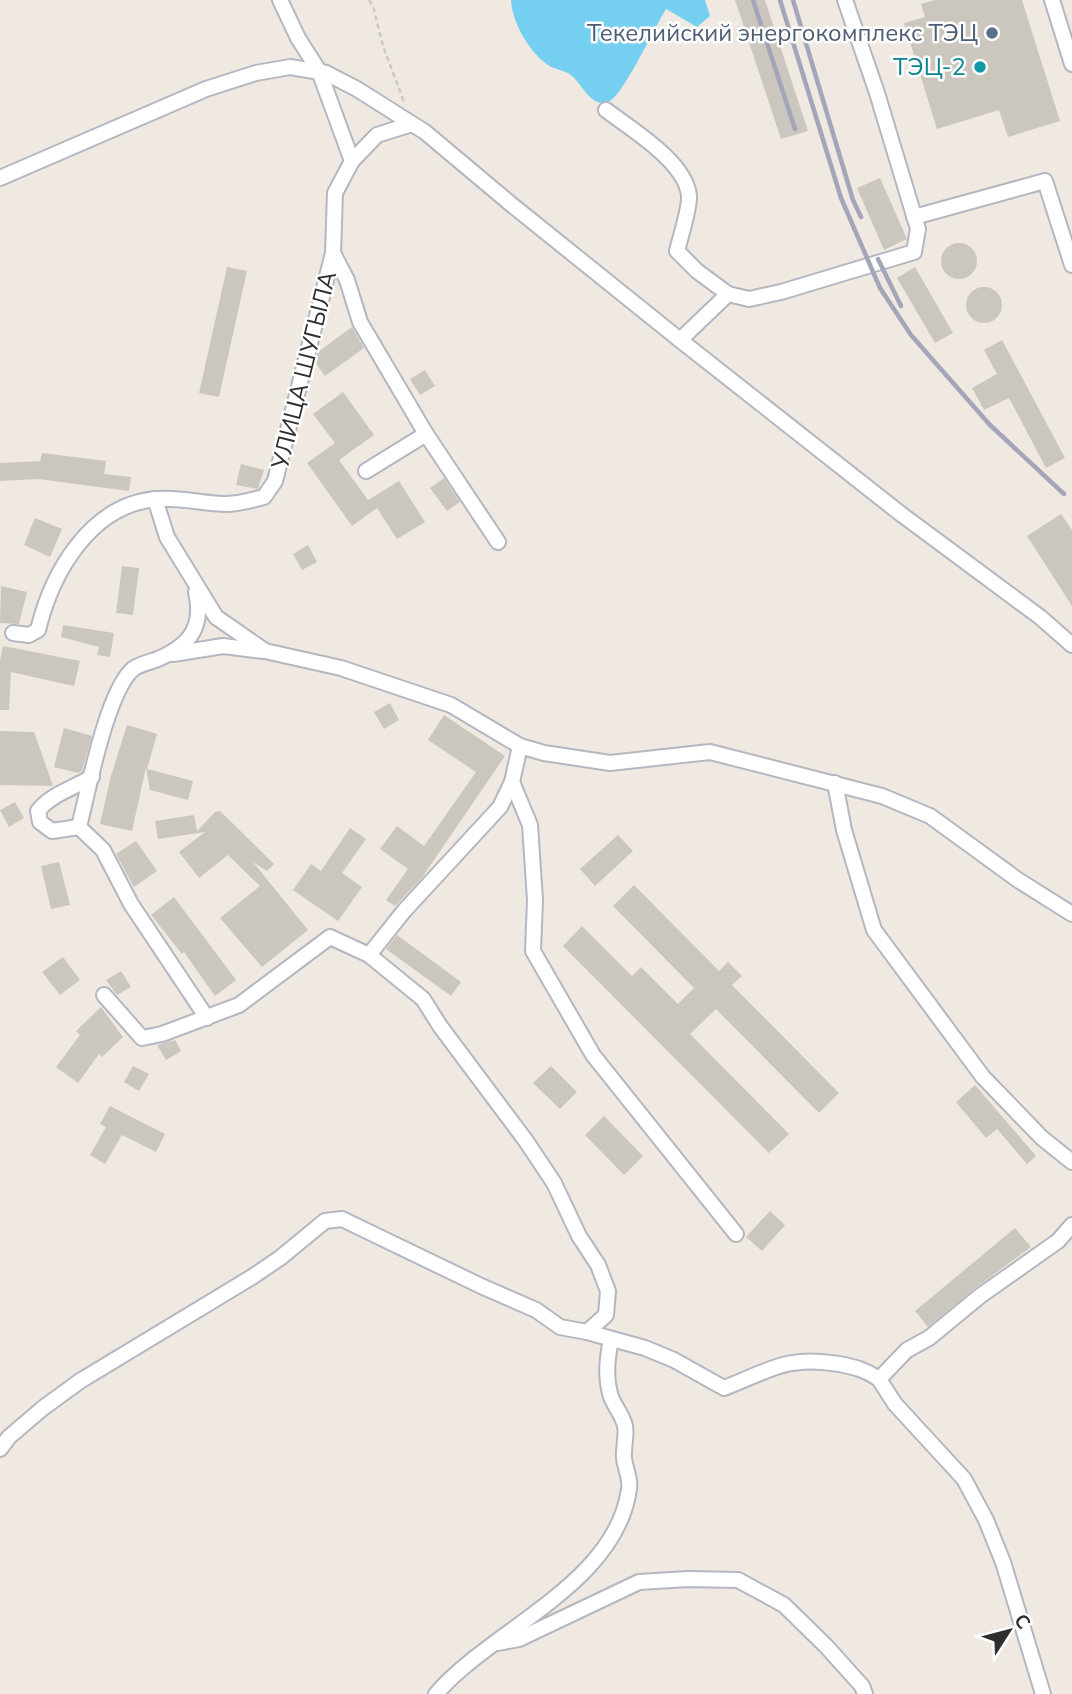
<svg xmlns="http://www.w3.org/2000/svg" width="1072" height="1694" viewBox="0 0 1072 1694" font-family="'Nunito Sans',sans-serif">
<rect width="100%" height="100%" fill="#efe9e1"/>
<path fill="#75cff0" d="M511,0h194l5,16 -13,11 -31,-18c-11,18 -42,84 -56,92 -18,9 -28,-17 -38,-25 -6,-6 -17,-6 -24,-11 -19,-13 -36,-43 -37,-65z"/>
<g fill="#cbc7bf">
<path d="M735,0h30l43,131 -27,8z"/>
<path d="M935,0h87l38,121 -52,16 -9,-27 -62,19 -33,-106 21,-6 -4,-13z"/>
<path d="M880,178l27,61 -23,11 -27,-62z"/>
<circle cx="959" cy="261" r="18"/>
<path d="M227,267l20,4 -28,126 -20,-4z"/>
<path d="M915,267l38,66 -18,10 -38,-65z"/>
<circle cx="984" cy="305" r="18"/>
<path d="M352,327l12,21 -39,28 -10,-14 3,-10z"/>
<path d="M1002,340l63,118 -19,10 -37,-70 -25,12 -12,-22 25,-14 -13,-24z"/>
<path d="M425,370l10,16 -15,9 -10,-16z"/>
<path d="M343,392l31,43 -35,25 29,40 31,-19 26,41 -28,17 -20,-31 -25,18 -45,-63 28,-20 -22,-29z"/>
<path d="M42,453l64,8 -2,13 27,3 -2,14 -91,-12 -38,2v-18l40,-2z"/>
<path d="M241,464l23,6 -6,19 -22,-4z"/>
<path d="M444,478l16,24 -13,9 -17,-23z"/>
<path d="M1061,514l11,16v76l-45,-70z"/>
<path d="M35,518l27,11 -12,28 -26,-12z"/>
<path d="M308,545l9,17 -15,8 -9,-16z"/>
<path d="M122,566l17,2 -6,47 -17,-2z"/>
<path d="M1,586l26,6 -8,32 -19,-1z"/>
<path d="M63,625l51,8 -4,24 -13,-2 2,-8 -38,-10z"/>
<path d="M3,646l77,15 -6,25 -63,-14 -2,38h-9v-50z"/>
<path d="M390,703l9,17 -15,9 -10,-17z"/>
<path d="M444,715l61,41 -84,123 -26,27 -9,-6 22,-31 -28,-20 17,-23 27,20 52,-74 -48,-32z"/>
<path d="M127,725l30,9 -10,35 46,12 -5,19 -38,-10 -4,-23 -14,64 -32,-7 11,-48z"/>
<path d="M64,728l28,8 -10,35 -4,2 -24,-6z"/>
<path d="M0,731l34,1 19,54 -53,-1z"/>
<path d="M15,802l9,16 -15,9 -9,-17z"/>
<path d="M220,811l54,53 -7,7 -14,-9 55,68 -46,37 -42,-49 40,-32 -32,-31 -29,23 -20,-26 26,-20 -47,7 -3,-18 39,-6 3,16 18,-19z"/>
<path d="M350,828l16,11 -24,34 20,14 -24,34 -45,-31 18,-26 10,7z"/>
<path d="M618,835l15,16 -38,35 -15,-17z"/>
<path d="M136,841l21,30 -23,16 -18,-33z"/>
<path d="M59,862l11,43 -19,4 -10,-43z"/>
<path d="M634,885l85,86 9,-9 14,14 -10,9 107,108 -20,20 -103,-104 -26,25 99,100 -20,19 -206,-207 19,-20 50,50 9,-9 37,37 16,-16 -81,-82z"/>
<path d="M174,897l62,83 -21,16 -31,-44 -2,2 -31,-39z"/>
<path d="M397,935l64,47 -10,14 -65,-47z"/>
<path d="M63,957l17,23 -20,15 -18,-23z"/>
<path d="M121,971l10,16 -14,8 -11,-15z"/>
<path d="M101,1007l22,30 -21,20 -3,-3 -21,29 -22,-16 24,-32 -4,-4z"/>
<path d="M175,1040l6,11 -15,9 -9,-15z"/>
<path d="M133,1066l16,8 -10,17 -15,-9z"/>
<path d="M551,1066l26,26 -17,17 -27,-26z"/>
<path d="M975,1085l61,71 -9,8 -30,-35 -11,9 -30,-36z"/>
<path d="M110,1106l55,28 -9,18 -34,-17 -17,29 -15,-9 16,-28 -6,-3z"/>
<path d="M604,1116l39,40 -19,19 -39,-40z"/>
<path d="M770,1211l15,14 -23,26 -16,-14z"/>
<path d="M1015,1228l16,19 -57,42 -46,38 -13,-16z"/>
</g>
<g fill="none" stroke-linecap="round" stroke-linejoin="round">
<g stroke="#b4b7c1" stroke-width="18">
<g id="minor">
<path d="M280,0l18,38 21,33 33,90"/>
<path d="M1052,0l20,64"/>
<path d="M606,110c26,20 80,52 83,86 1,12 -9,42 -12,55l20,20 31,23 21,5 32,-7 133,-40 4,-23 -41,-136 -32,-93"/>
<path d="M0,178l206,-89 50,-16 34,-6 36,6 31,16 68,43 87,73 168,135 221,174 139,103 32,28"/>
<path d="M914,217l131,-36 27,84"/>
<path d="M333,253l14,27 13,42 66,112 72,108"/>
<path d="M680,340l48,-46"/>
<path d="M366,471l60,-37"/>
<path d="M155,499l12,38 49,80 49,34 76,17 110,37 69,41 24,7 66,10 100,-11 172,44 48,20 88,64 54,34"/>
<path d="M196,592c8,35 -6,53 -38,67 -8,3 -19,5 -25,10 -26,22 -45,122 -54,158l24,23 28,54 76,114"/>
<path d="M13,633l16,2 9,-5c14,-58 53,-126 119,-131 24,-2 47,5 70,5 12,0 25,-4 37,-7l11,-16 58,-228 2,-60 17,-32 25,-26 35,-11"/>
<path d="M173,654l50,-8 40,5"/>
<path d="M512,782l18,43 5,75 -2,51 60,104 143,179"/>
<path d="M835,783l9,47 30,100 109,147 59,61 30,24"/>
<path d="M79,827l-27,4 -12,-9 -2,-11c13,-17 36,-23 54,-34"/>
<path d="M369,955l35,-44 96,-104 12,-25 8,-36"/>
<path d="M587,1332l58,16 29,12 50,28c46,-18 64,-33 115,-24 16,3 27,6 40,15l28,-29 22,-12 51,-42 78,-55 14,-16"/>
<path d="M879,1379l16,25 69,75 22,41 17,42 40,132"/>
<path d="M0,1449l9,-12 34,-29 37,-27 172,-104 28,-19 45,-37 17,-2 139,67 55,24 24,17 27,5 19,-17 2,-24 -10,-26 -19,-29 -25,-53 -28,-42 -86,-115 -17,-27 -54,-44 -39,-18 -91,68 -77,29 -20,4 -38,-43"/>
<path d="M498,1643l21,-4 120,-57 49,-3 50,1 46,25 42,41 36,40 3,8"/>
<path d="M436,1694c56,-65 180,-110 193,-205 2,-10 -4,-21 -5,-31 -1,-10 3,-22 1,-32 -2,-10 -10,-19 -14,-29 -6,-20 -4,-37 0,-58"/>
</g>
</g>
<path stroke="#c9c9c9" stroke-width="2.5" stroke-dasharray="5 3.5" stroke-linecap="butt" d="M369,0l4,6 10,40 21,56"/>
<use href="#minor" stroke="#fff" stroke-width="14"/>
<g stroke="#a3a6b8" stroke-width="4.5">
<path d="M753,0l42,129"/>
<path d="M780,0l61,198 39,90 31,47 79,90 74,69"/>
<path d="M793,0l60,200 8,17"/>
<path d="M878,259l23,47"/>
</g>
</g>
<circle fill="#5c6f8a" stroke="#fff" stroke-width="2.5" cx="992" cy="33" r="7"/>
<circle fill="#0f9aa8" stroke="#fff" stroke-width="2.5" cx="980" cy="67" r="7"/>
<g text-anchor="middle" stroke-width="5" stroke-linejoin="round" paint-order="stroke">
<g font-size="24" fill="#4e5e75" stroke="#fff" text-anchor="end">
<text x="978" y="41">Текелийский энергокомплекс ТЭЦ</text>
</g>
<g font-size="24" fill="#0d838f" stroke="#fff" text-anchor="end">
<text x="966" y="75">ТЭЦ-2</text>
</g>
<g font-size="24" fill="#2e2e2e" stroke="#fff">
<text transform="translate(304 370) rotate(-76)" y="8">УЛИЦА ШУГЫЛА</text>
</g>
</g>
<g transform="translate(1009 1631) rotate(54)" stroke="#ffffff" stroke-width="5" paint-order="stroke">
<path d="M0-5L12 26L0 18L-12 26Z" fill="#2e2e2e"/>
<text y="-10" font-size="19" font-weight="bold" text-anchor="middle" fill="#2e2e2e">С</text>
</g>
</svg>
